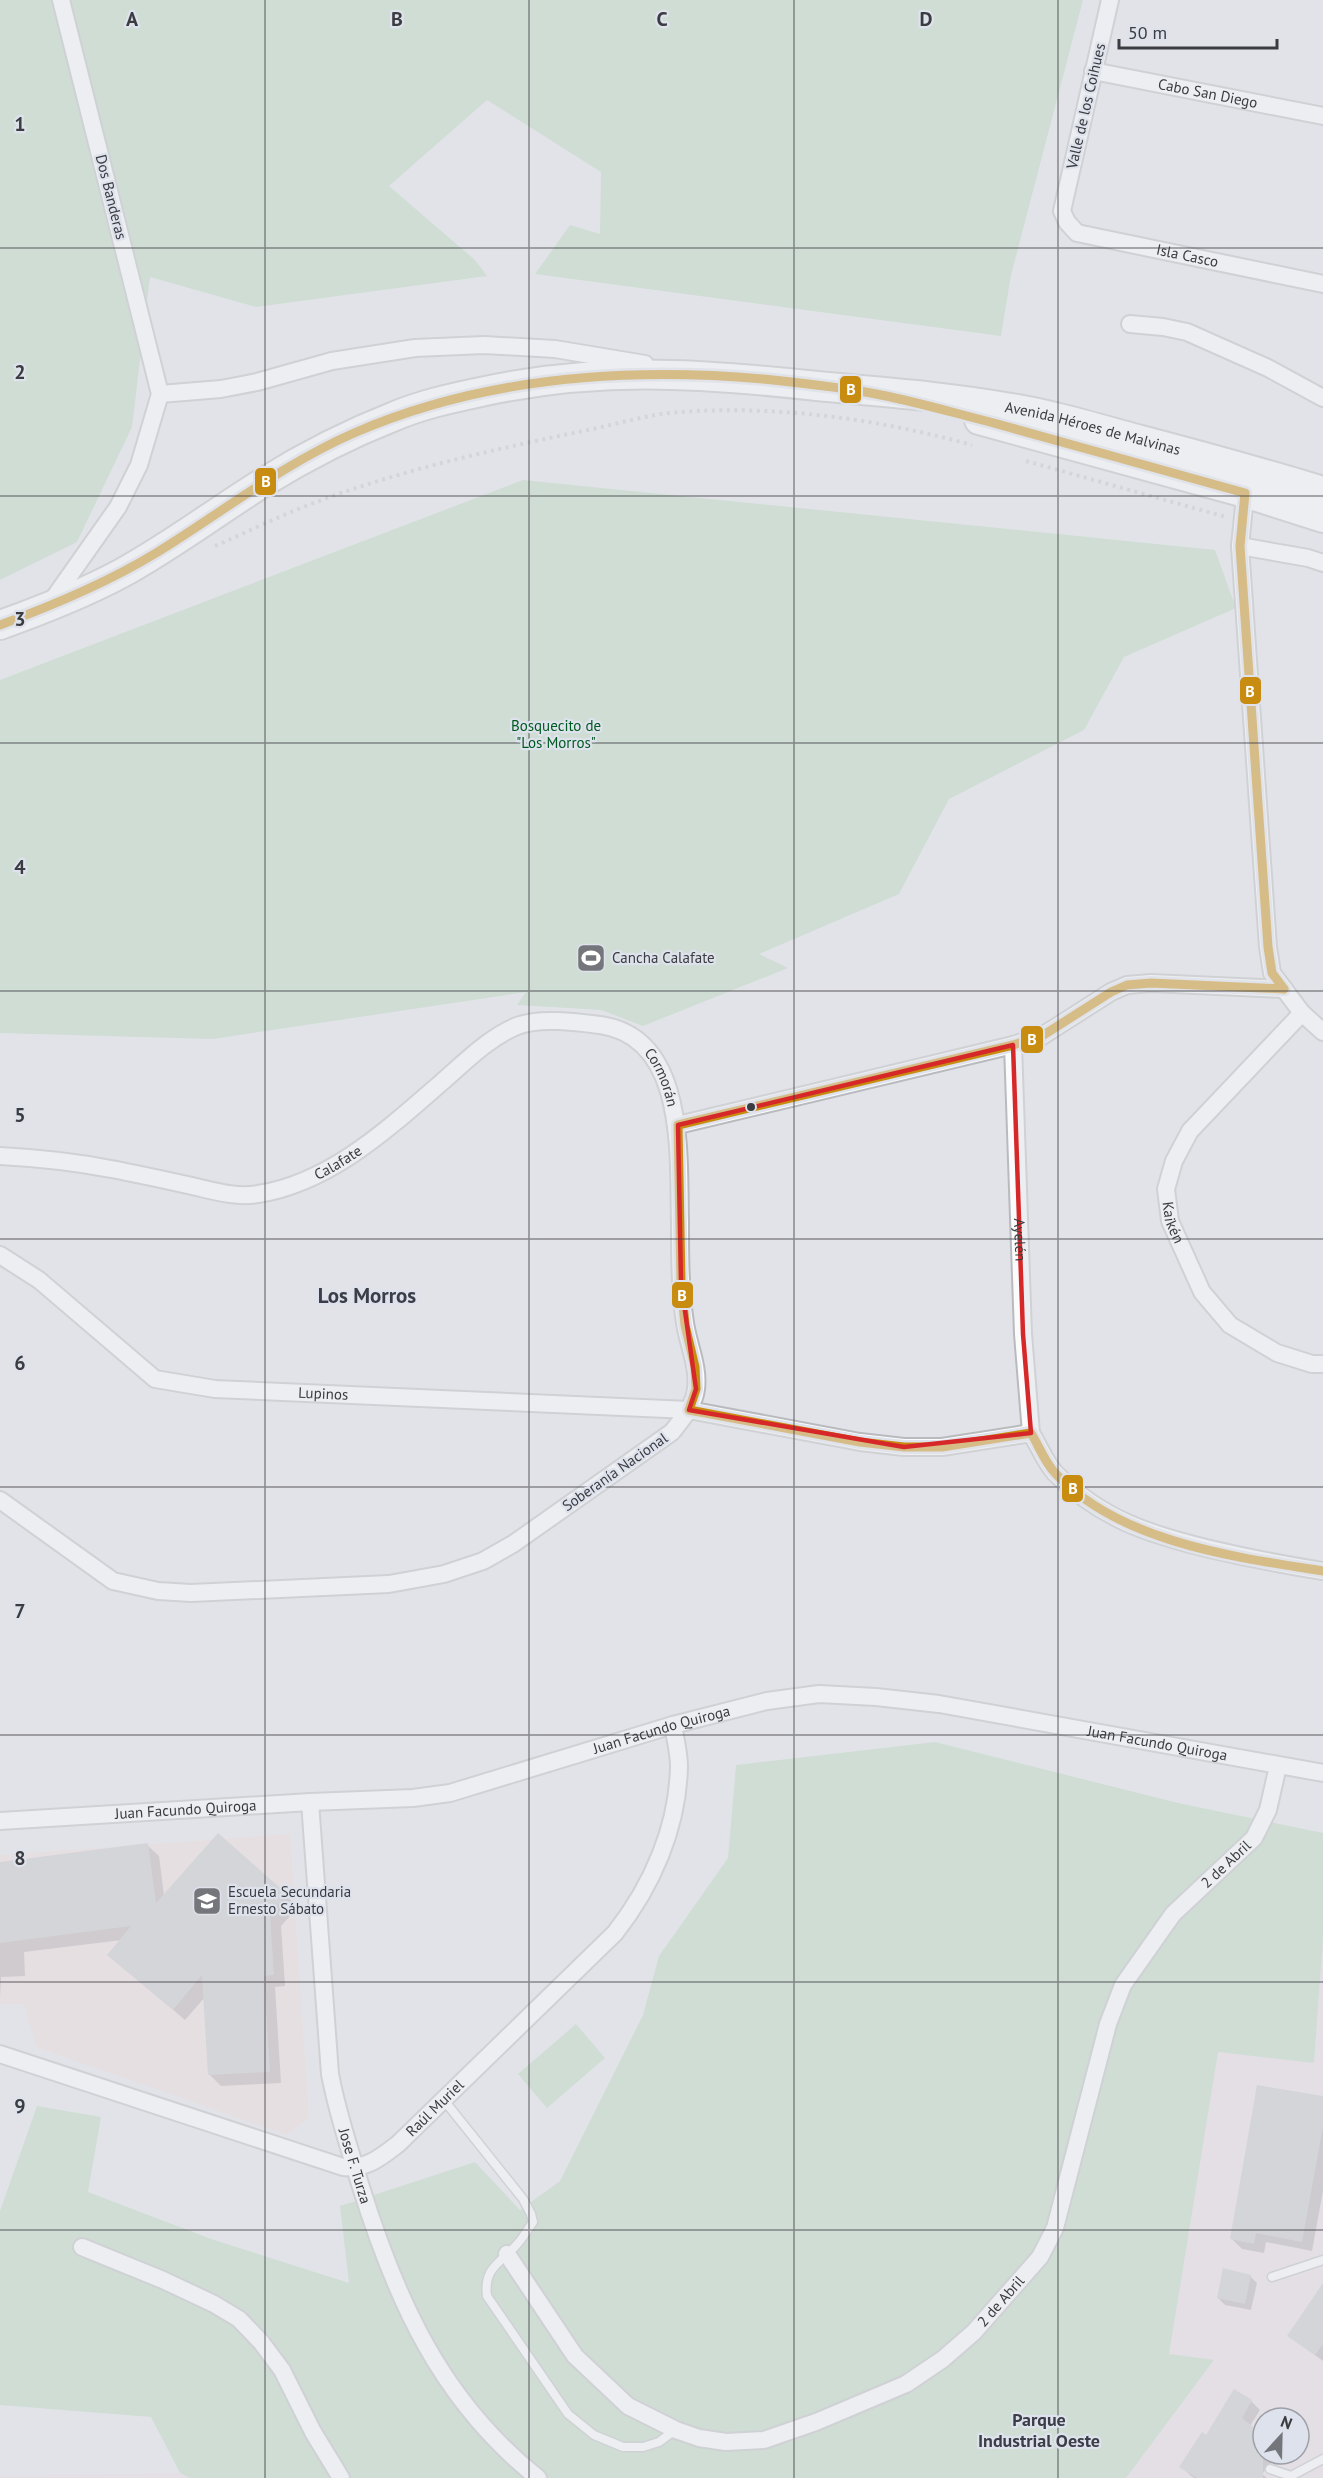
<svg xmlns="http://www.w3.org/2000/svg" width="1323" height="2478" viewBox="0 0 1323 2478" font-family="'PT Sans',sans-serif">
<rect width="100%" height="100%" fill="#e2e3e8"/>
<g fill="#e5d9e2" fill-rule="evenodd">
<path d="M1323,1938v540h-197l88,-117 -46,-7 50,-302 96,11zM1263,2418h36v36h-36z"/>
<path d="M180,2473l10,5h-190v-2z"/>
</g>
<path fill="#e8d9db" d="M290,1834l19,284 -22,17 -251,-88 -12,-43h-24v-149z"/>
<g fill="#b8d5be">
<path d="M0,0h1083l-72,275 -10,61 -466,-62 35,-49 30,9 1,-62 -114,-72 -98,86 86,74 12,16 -231,31 -106,-30 -18,150 -55,115 -77,38z"/>
<path d="M523,480l692,70 21,58 -112,49 -40,73 -135,69 -50,95 -140,60 29,14 -145,58 -42,-16 -84,-5 9,-13 -313,47 -213,-6v-353z"/>
<path d="M935,1742l243,61 145,30v105l-9,125 -96,-11 -49,302 45,6 -88,118h-936l-10,-5 -29,-56 -151,-12v-194l37,-105 64,11 -13,75 123,47 138,44 -9,-77 135,-44 45,48 40,-29 83,-166 16,-59 69,-98 8,-93z"/>
<path d="M576,2024l29,34 -58,50 -29,-34z"/>
</g>
<g fill="#0003">
<path d="M218,1835l80,72 -17,19 4,60 -10,1 6,96 -60,3 -11,-11 -5,-78 -20,23 -76,-65 13,-15 -98,12 1,24 -24,1 -1,22v-136l147,-18 12,11 5,40z"/>
<path d="M1323,2098v93l-11,60 -46,-9 -2,11 -22,-4 -10,-10z"/>
<path d="M1250,2276l7,7 -6,27 -26,-5 -7,-7z"/>
<path d="M1323,2305v56l-34,-25z"/>
<path d="M1251,2401l9,9 -10,16 13,11v17h16l-17,20 5,4h-73l-4,-3 -9,-9 26,-29z"/>
</g>
<g fill="#c3c3c7">
<path d="M218,1833l69,61 -17,20 4,61 -10,1 6,96 -62,3 -6,-100 -29,35 -66,-55 24,-29 -131,17v-81l148,-19 8,60z"/>
<path d="M1257,2085l66,11v30l-21,116 -46,-9 -2,11 -24,-5z"/>
<path d="M1223,2268l28,7 -6,29 -28,-6z"/>
<path d="M1323,2283v61l-8,11 -28,-19z"/>
<path d="M1234,2389l18,11 -10,18 21,17v43h-66l-18,-11 23,-35 4,3z"/>
</g>
<g fill="none" stroke-linecap="round" stroke-linejoin="round">
<g stroke="#b9babe" stroke-width="11">
<g id="service">
<path d="M443,2099l80,100 8,15 2,8c-5,7 -9,14 -14,20 -16,20 -36,24 -32,54l81,118 26,21 29,12h20l16,-5 16,-12"/>
<path d="M1272,2277l51,-17"/>
<path d="M1270,2469l21,7 32,-17"/>
</g>
</g>
<g stroke="#b9babe" stroke-width="20">
<g id="minor">
<path id="s1" d="M1110,0l-48,211 5,11 10,11 246,51"/>
<path id="s2" d="M1093,71l230,45"/>
<path d="M1130,324l33,3 24,5 81,36 55,30"/>
<path d="M160,394l61,-5 36,-7 75,-21 83,-13 69,-3 71,4 90,15"/>
<path d="M1246,487l-6,59 28,401 4,26 30,40 21,19"/>
<path d="M1240,546l68,12 15,5"/>
<path d="M51,602l67,-95 21,-42 21,-71 -99,-394"/>
<path id="s3" d="M1302,1013l-112,118 -16,30 -8,28 4,32 32,71 28,33 47,28 35,11h11"/>
<path id="s4" d="M1013,1045l10,289 8,99"/>
<path d="M678,1125l335,-80 29,-9 69,-44 16,-7 24,-2 133,6"/>
<path id="s5" d="M0,1156c37,2 75,6 111,13 27,5 54,11 81,17 22,5 44,12 66,8 72,-11 131,-66 184,-112 23,-20 46,-44 75,-56 22,-9 60,-4 83,-1 88,12 78,134 80,198 0,33 0,67 5,100 3,21 14,44 11,66 -2,17 -14,30 -24,43l-159,112 -30,17 -39,13 -55,10 -198,9 -33,-2 -45,-10 -113,-81"/>
<path id="s6" d="M0,1255l39,25 116,99 60,10 474,21 171,32 44,5h38l89,-14c8,13 14,29 24,40 46,46 93,61 155,76 38,9 75,16 113,22"/>
<path id="s7" d="M310,1802l20,272c7,38 19,73 30,110 36,116 81,217 178,294"/>
<path id="s8" d="M0,1821l310,-19 103,-4 37,-5 223,-68 94,-24 52,-7 57,3 63,7 384,69"/>
<path id="s9" d="M0,2054l343,113c24,2 37,-9 55,-23l217,-211c37,-47 63,-106 64,-167 0,-13 -4,-28 -6,-41"/>
<path d="M82,2247l81,33 51,24 25,15 22,23 21,28 31,62 28,46"/>
<path id="s10" d="M507,2254l68,102 53,50 48,24 23,8 27,4 38,-2 52,-18 90,-38 37,-25 31,-27 66,-75 15,-29 53,-204 15,-39 50,-71 81,-76 14,-28 10,-44"/>
</g>
</g>
<g stroke="#b9babe" stroke-width="32">
<g id="trunk">
<path d="M979,420l266,73 78,25"/>
<path id="s11" d="M0,625c42,-15 83,-31 122,-52 49,-27 94,-61 142,-91 42,-26 85,-48 131,-66 26,-11 53,-17 81,-23 119,-27 221,-20 341,-7 63,6 126,10 188,21 46,7 91,21 136,33 61,16 122,33 182,51"/>
</g>
</g>
<g stroke="#c3c4c6" stroke-width="4" stroke-dasharray="3 4.5" stroke-linecap="butt">
<path d="M1026,461l200,56"/>
<path d="M215,546c30,-13 60,-28 91,-40 87,-34 181,-55 272,-74 33,-6 69,-18 102,-20 98,-7 198,7 292,33"/>
</g>
<use href="#service" stroke="#fbfbfc" stroke-width="8"/>
<use href="#minor" stroke="#fbfbfc" stroke-width="16"/>
<use href="#trunk" stroke="#fbfbfc" stroke-width="28"/>
<g stroke="#dee2ec" stroke-width="14">
<g id="bus-1">
<path d="M0,625c54,-20 107,-42 156,-72 65,-40 127,-89 198,-120 129,-56 270,-66 409,-54 39,4 79,8 118,16 36,7 73,18 109,27 85,23 170,48 255,71l-5,53 28,401 4,26 12,16"/>
<path d="M1284,989l-133,-6 -24,2 -16,7 -69,44 -29,9 -335,80 3,158 4,42 10,42 1,22 -7,21 171,32 44,5h38l89,-14c8,13 13,28 24,40 64,69 179,84 268,98"/>
</g>
</g>
<use href="#bus-1" stroke="#c88c10" stroke-width="9"/>
</g>
<path d="M0 0H1323V2478H0ZM1013,1045l10,289 8,99 -127,14 -215,-37 7,-21 -15,-106 -3,-158z" fill="#e2e3e8" fill-opacity=".55" fill-rule="evenodd"/>
<path fill="none" stroke="#d62828" stroke-width="4.5" stroke-linejoin="round" d="M1013,1045l10,289 8,99 -127,14 -215,-37 7,-21 -15,-106 -3,-158z"/>
<path fill="none" stroke="#3b3c40" stroke-width="1.5" stroke-opacity="0.55" d="M265,0v2478M529,0v2478M794,0v2478M1058,0v2478M0,248h1323M0,496h1323M0,743h1323M0,991h1323M0,1239h1323M0,1487h1323M0,1735h1323M0,1982h1323M0,2230h1323"/>
<defs>
<g id="stadium-square" transform="scale(1.5)"><rect x="-9" y="-9" width="18" height="18" rx="4" fill="#75767b" stroke="#dee2ec"/><path d="M0-5a6.5 5 0 1 0 0 10a6.5 5 0 1 0 0-10ZM-3.5-1.8h7v3.6h-7Z" fill="#fff"/></g>
<g id="school-square" transform="scale(1.5)"><rect x="-9" y="-9" width="18" height="18" rx="4" fill="#75767b" stroke="#dee2ec"/><path d="M0-5L7-2L0 1L-7-2ZM-4 1L0 2.5L4 1V4Q0 6-4 4Z" fill="#fff"/></g>
</defs>
<g fill-rule="evenodd">
<use href="#stadium-square" x="591" y="958"/>
<use href="#school-square" x="207" y="1901"/>
</g>
<circle fill="#3b3c40" stroke="#dee2ec" stroke-width="2" cx="751" cy="1107" r="5"/>
<g text-anchor="middle" stroke-width="4.5" stroke-linejoin="round" paint-order="stroke">
<g font-size="15" fill="#3b3c40" stroke="#dee2ec">
<text dy="5" stroke="none"><textPath href="#s2" startOffset="117">Cabo San Diego</textPath></text>
<text transform="translate(1086 106) rotate(-77)" y="5">Valle de los Coihues</text>
<text transform="translate(111 197) rotate(76)" y="5">Dos Banderas</text>
<text dy="5" stroke="none"><textPath href="#s1" startOffset="356">Isla Casco</textPath></text>
<text dy="5" stroke="none"><textPath href="#s11" startOffset="1155">Avenida Héroes de Malvinas</textPath></text>
<text dy="5" stroke="none"><textPath href="#s5" startOffset="744">Cormorán</textPath></text>
<text dy="5" stroke="none"><textPath href="#s5" startOffset="348">Calafate</textPath></text>
<text dy="5" stroke="none"><textPath href="#s3" startOffset="260">Kaikén</textPath></text>
<text dy="5" stroke="none"><textPath href="#s4" startOffset="195">Ayelén</textPath></text>
<text dy="5" stroke="none"><textPath href="#s6" startOffset="368">Lupinos</textPath></text>
<text transform="translate(615 1472) rotate(-35)" y="5">Soberanía Nacional</text>
<text dy="5" stroke="none"><textPath href="#s8" startOffset="672">Juan Facundo Quiroga</textPath></text>
<text dy="5" stroke="none"><textPath href="#s8" startOffset="1176">Juan Facundo Quiroga</textPath></text>
<text dy="5" stroke="none"><textPath href="#s8" startOffset="186">Juan Facundo Quiroga</textPath></text>
<text dy="5" stroke="none"><textPath href="#s10" startOffset="1122">2 de Abril</textPath></text>
<text dy="5" stroke="none"><textPath href="#s9" startOffset="474">Raúl Muriel</textPath></text>
<text dy="5" stroke="none"><textPath href="#s7" startOffset="368">Jose F. Turza</textPath></text>
<text dy="5" stroke="none"><textPath href="#s10" startOffset="618">2 de Abril</textPath></text>
</g>
<g font-size="15" fill="#005a1f" stroke="#dee2ec">
<text x="556" y="731">Bosquecito de<tspan x="556" dy="17">"Los Morros"</tspan></text>
</g>
<g font-size="15" fill="#3b3c40" stroke="#dee2ec" text-anchor="start">
<text x="612" y="963">Cancha Calafate</text>
<text x="228" y="1897">Escuela Secundaria<tspan x="228" dy="17">Ernesto Sábato</tspan></text>
</g>
<g font-size="18" font-weight="bold" fill="#3b3e46" stroke="#dee2ec">
<text x="1039" y="2426">Parque<tspan x="1039" dy="21">Industrial Oeste</tspan></text>
</g>
<g font-size="21" font-weight="bold" fill="#3b3e46" stroke="#dee2ec">
<text x="367" y="1303">Los Morros</text>
</g>
</g>
<g font-size="20" text-anchor="middle" font-weight="bold" fill="#3b3c40" stroke="#dee2ec" stroke-width="4.5" stroke-linejoin="round" paint-order="stroke">
<text x="132" y="26">A</text>
<text x="397" y="26">B</text>
<text x="662" y="26">C</text>
<text x="926" y="26">D</text>
<text x="20" y="131">1</text>
<text x="20" y="379">2</text>
<text x="20" y="626">3</text>
<text x="20" y="874">4</text>
<text x="20" y="1122">5</text>
<text x="20" y="1370">6</text>
<text x="20" y="1618">7</text>
<text x="20" y="1865">8</text>
<text x="20" y="2113">9</text>
</g>
<g stroke="#dee2ec" stroke-width="2">
<rect x="839" y="375" width="23" height="29" rx="6" fill="#c88c10"/>
<rect x="254" y="467" width="23" height="29" rx="6" fill="#c88c10"/>
<rect x="1239" y="676" width="23" height="29" rx="6" fill="#c88c10"/>
<rect x="1020" y="1025" width="24" height="29" rx="6" fill="#c88c10"/>
<rect x="671" y="1281" width="23" height="28" rx="6" fill="#c88c10"/>
<rect x="1061" y="1474" width="23" height="29" rx="6" fill="#c88c10"/>
</g>
<g font-size="16" text-anchor="middle" font-weight="bold" fill="#fff">
<text x="851" y="395">B</text>
<text x="266" y="487">B</text>
<text x="1250" y="697">B</text>
<text x="1032" y="1045">B</text>
<text x="682" y="1301">B</text>
<text x="1073" y="1494">B</text>
</g>
<g transform="translate(1281 2436) rotate(22)"><circle r="28" fill="#dee2ec" stroke="#9da0a7" stroke-width="1.5"/>
<path d="M0-4.5L10 22L0 15L-10 22Z" fill="#75767b"/>
<text y="-9" font-size="16" font-weight="bold" text-anchor="middle" fill="#3b3c40">N</text>
</g>
<path d="M1119 39v9h158v-9" fill="none" stroke="#3b3c40" stroke-width="3"/>
<text x="1128" y="39" font-size="18" fill="#3b3c40" stroke="#dee2ec" stroke-width="4.5" paint-order="stroke">50 m</text>
</svg>
